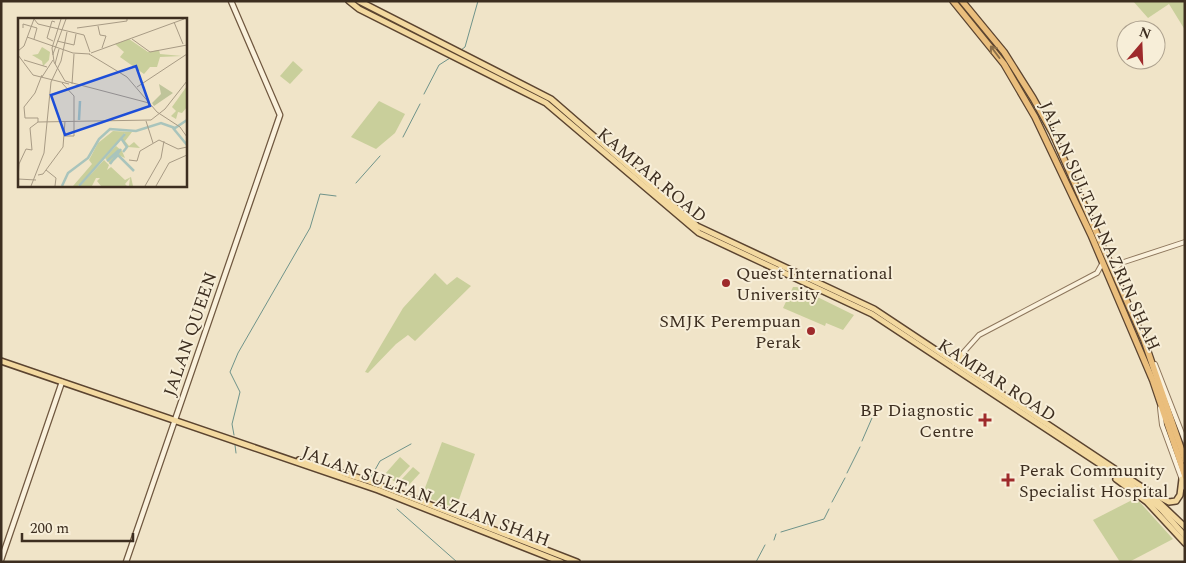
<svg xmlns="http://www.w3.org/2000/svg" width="1186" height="563" viewBox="0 0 1186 563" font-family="Spectral,serif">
<rect width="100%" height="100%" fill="#f0e4c8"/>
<g fill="#c9cf9b">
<path d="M1133,1h52v29l-16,-26 -21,14z"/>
<path d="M293,61l10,9 -13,14 -10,-8z"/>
<path d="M379,101l26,13 -10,19 -19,16 -25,-12z"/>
<path d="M435,273l12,12 10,-8 14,9 -56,55 -7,-6 -12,9 -28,29 -3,-1 38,-64z"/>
<path d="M793,287h4l57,28 -11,15 -17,-7 -1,3 -42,-18z"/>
<path d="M442,442l33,12 -19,54 -34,-12z"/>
<path d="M400,457l10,9 -15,16 -10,-8z"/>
<path d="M413,467l7,6 -12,13 -7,-6z"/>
<path d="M1136,498l37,41 -44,23h-9l-27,-42z"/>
</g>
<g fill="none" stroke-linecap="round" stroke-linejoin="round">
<g stroke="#6f938a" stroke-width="1">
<path d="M461,50l4,-3 13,-46"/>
<path d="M424,94l15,-29 11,-7"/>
<path d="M403,137l17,-33"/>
<path d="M356,183l24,-27"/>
<path d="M234,435l-2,-11 8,-32 -10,-20 8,-19 72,-125 10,-34 16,2"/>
<path d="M862,441l10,-23"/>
<path d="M235,445l1,8"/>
<path d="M847,473l13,-26"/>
<path d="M371,477l9,-16 31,-17"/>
<path d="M832,502l13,-24"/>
<path d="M397,509l60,53"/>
<path d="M781,532l43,-13 5,-10"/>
<path d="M774,540l2,-6"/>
<path d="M756,562l9,-17"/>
</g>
<g stroke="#8d765c" stroke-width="6">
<g id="tertiary">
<path d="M1114,270l7,-7 64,-21"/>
<path d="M954,363l25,-28 118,-62 5,-9"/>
<path d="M1155,364l30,77"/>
<path d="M1160,408l2,17 23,63"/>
</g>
</g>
<g stroke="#6f573f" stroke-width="7">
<g id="secondary">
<path d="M1,560l61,-178"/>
<path d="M126,562l154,-447 -49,-114"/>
</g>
</g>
<g stroke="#5b4430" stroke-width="8">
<g id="primary">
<path d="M349,1l10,8 187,94 153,130 173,81 258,170 31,25 24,27"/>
<path d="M359,1l192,98 146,127 177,83 271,180 40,38"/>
<path d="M947,357l13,-3 2,13"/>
<path d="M1,361l377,129 183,72"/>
<path d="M299,460l67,20 211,82"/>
<path d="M1116,479l31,23 38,41"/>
<path d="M1156,495l13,7 7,-1 4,-6 2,-16"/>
</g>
</g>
<g stroke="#5b4430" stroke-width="8">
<g id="trunk">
<path d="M953,1l51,63 31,53 56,118 62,146 32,95"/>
<path d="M962,1l42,51 29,46 19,34 92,208 41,120"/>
</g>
</g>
<use href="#tertiary" stroke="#faf1dc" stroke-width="4"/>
<use href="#secondary" stroke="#faf1dc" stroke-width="4.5"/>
<use href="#primary" stroke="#f3d9a0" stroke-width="5"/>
<use href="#trunk" stroke="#eabe7c" stroke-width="5.5"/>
</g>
<defs><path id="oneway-shaft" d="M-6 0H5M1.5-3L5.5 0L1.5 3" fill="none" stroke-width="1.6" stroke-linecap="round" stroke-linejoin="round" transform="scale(1.25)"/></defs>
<use stroke="#8b6f49" href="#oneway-shaft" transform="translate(995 52) rotate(-127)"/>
<g fill="#9e2a2b" stroke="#f7eed8" stroke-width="2">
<circle cx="726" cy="283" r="5"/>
<circle cx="811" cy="331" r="5"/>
<path d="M982.5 412.5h5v5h5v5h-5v5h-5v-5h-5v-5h5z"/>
<path d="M1005.5 472.5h5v5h5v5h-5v5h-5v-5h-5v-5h5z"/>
</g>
<g text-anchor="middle" stroke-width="4" stroke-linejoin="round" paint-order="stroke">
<g font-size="18" fill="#3d2e20" stroke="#f7eed8">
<text transform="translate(652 175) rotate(40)" y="6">KAMPAR ROAD</text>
<text transform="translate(1100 226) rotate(66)" y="6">JALAN SULTAN NAZRIN SHAH</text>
<text transform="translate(190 334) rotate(-71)" y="6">JALAN QUEEN</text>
<text transform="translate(997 380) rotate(33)" y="6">KAMPAR ROAD</text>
<text transform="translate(426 496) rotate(20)" y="6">JALAN SULTAN AZLAN SHAH</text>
</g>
<g font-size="18" fill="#3d2e20" stroke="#f7eed8" text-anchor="start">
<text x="736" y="279">Quest International<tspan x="736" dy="21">University</tspan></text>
<text x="801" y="327" text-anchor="end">SMJK Perempuan<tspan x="801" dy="21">Perak</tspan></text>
<text x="974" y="416" text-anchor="end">BP Diagnostic<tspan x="974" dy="21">Centre</tspan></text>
<text x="1019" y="476">Perak Community<tspan x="1019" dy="21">Specialist Hospital</tspan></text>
</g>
</g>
<g transform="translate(18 18)">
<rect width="169" height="169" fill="#f0e4c8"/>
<path d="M111,21l19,13 11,-2 1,4 22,2 -22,1 -3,10h-7l-6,7 -24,-17 4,-5 -9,-8zM24,29l8,5 -1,8 -6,6 -1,-5 -10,-6 6,-1zM169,68v21l-5,6 -4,-1 -2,7 -5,-3 5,-5 -4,-4zM95,113l19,1 -7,9 4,5 5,-4 6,6 -12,-1 -6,-7 3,-7 -47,53h-5l19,-22 -3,-4 9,-17zM98,128l6,5 3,7 -7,-3 -8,9 -5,-6zM86,142l5,5 -2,5 4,-3 14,13 6,-3 2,9h-4l1,-8 -5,6 2,2h-26l-4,-5 3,-3h-4l-4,8h-12z" fill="#c9cf9b"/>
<path d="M141,66l14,9 -19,13 -2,-3 9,-9z" fill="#bfc49a"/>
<path fill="none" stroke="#a9c4bc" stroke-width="2.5" d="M61,102l1,-19M155,110l14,17M103,120l6,9 -4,5M89,143l12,-11M94,143l6,-6 16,16M92,146l11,-15M44,168l6,-13 20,-15 11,-19 11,-10 26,2 25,-8 14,5 12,-8M61,168l46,-52"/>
<path fill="none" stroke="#a89b85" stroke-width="1" d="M16,1l4,5 46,11 6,17M48,1l-13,35 1,8 11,19 84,22M156,4l9,22M80,8l2,9 6,1 -4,12M5,10v-4l14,4 -3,11M59,10l50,-7v-2M9,19l46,16 17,1M114,21l18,13 37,-7M35,23l-6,-3 5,-17 3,1M39,23l17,4 2,-11M0,33l6,-5 10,-27M73,35l93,-34M71,36l38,23 30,35 23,15 7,10M0,37l15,20 36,9M35,37l-1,-7 9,-29M6,42l23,7M37,46l4,-15M24,57l-7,18 -11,14 1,11h13v4l113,-2 14,-11 22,-28M24,59l11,-17M44,65l12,13v40h-9M54,66l2,-30M119,69l50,-33M128,103l7,22M111,142l8,1 3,-10 19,-11 19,9 9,-2M28,152l10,8 -1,8M20,157l5,-1 20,-27 2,-26M18,162l-18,-1 1,-15 7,-15 6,1 -2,-22 8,-6M13,168l13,-33 7,-71 10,-21 6,-29M127,168l16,-28 3,-17M138,168l13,-23 18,-8"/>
<path fill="#1d4ed8" fill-opacity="0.15" stroke="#1d4ed8" stroke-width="2.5" d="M118,48l14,40 -85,29 -14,-40z"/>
<rect width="169" height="169" fill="none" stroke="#3d2e20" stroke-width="2.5"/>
</g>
<rect width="1186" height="563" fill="none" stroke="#3d2e20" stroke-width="5"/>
<g transform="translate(1141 45) rotate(19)"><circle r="24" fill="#f7eed8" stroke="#ada18e"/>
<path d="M0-4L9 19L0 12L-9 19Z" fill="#9e2a2b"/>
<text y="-8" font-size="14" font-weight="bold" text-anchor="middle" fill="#3d2e20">N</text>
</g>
<path d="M22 533v8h111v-8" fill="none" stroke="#3d2e20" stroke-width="2.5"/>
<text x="30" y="533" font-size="15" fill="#3d2e20" stroke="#f7eed8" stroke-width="4" paint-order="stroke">200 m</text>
</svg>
